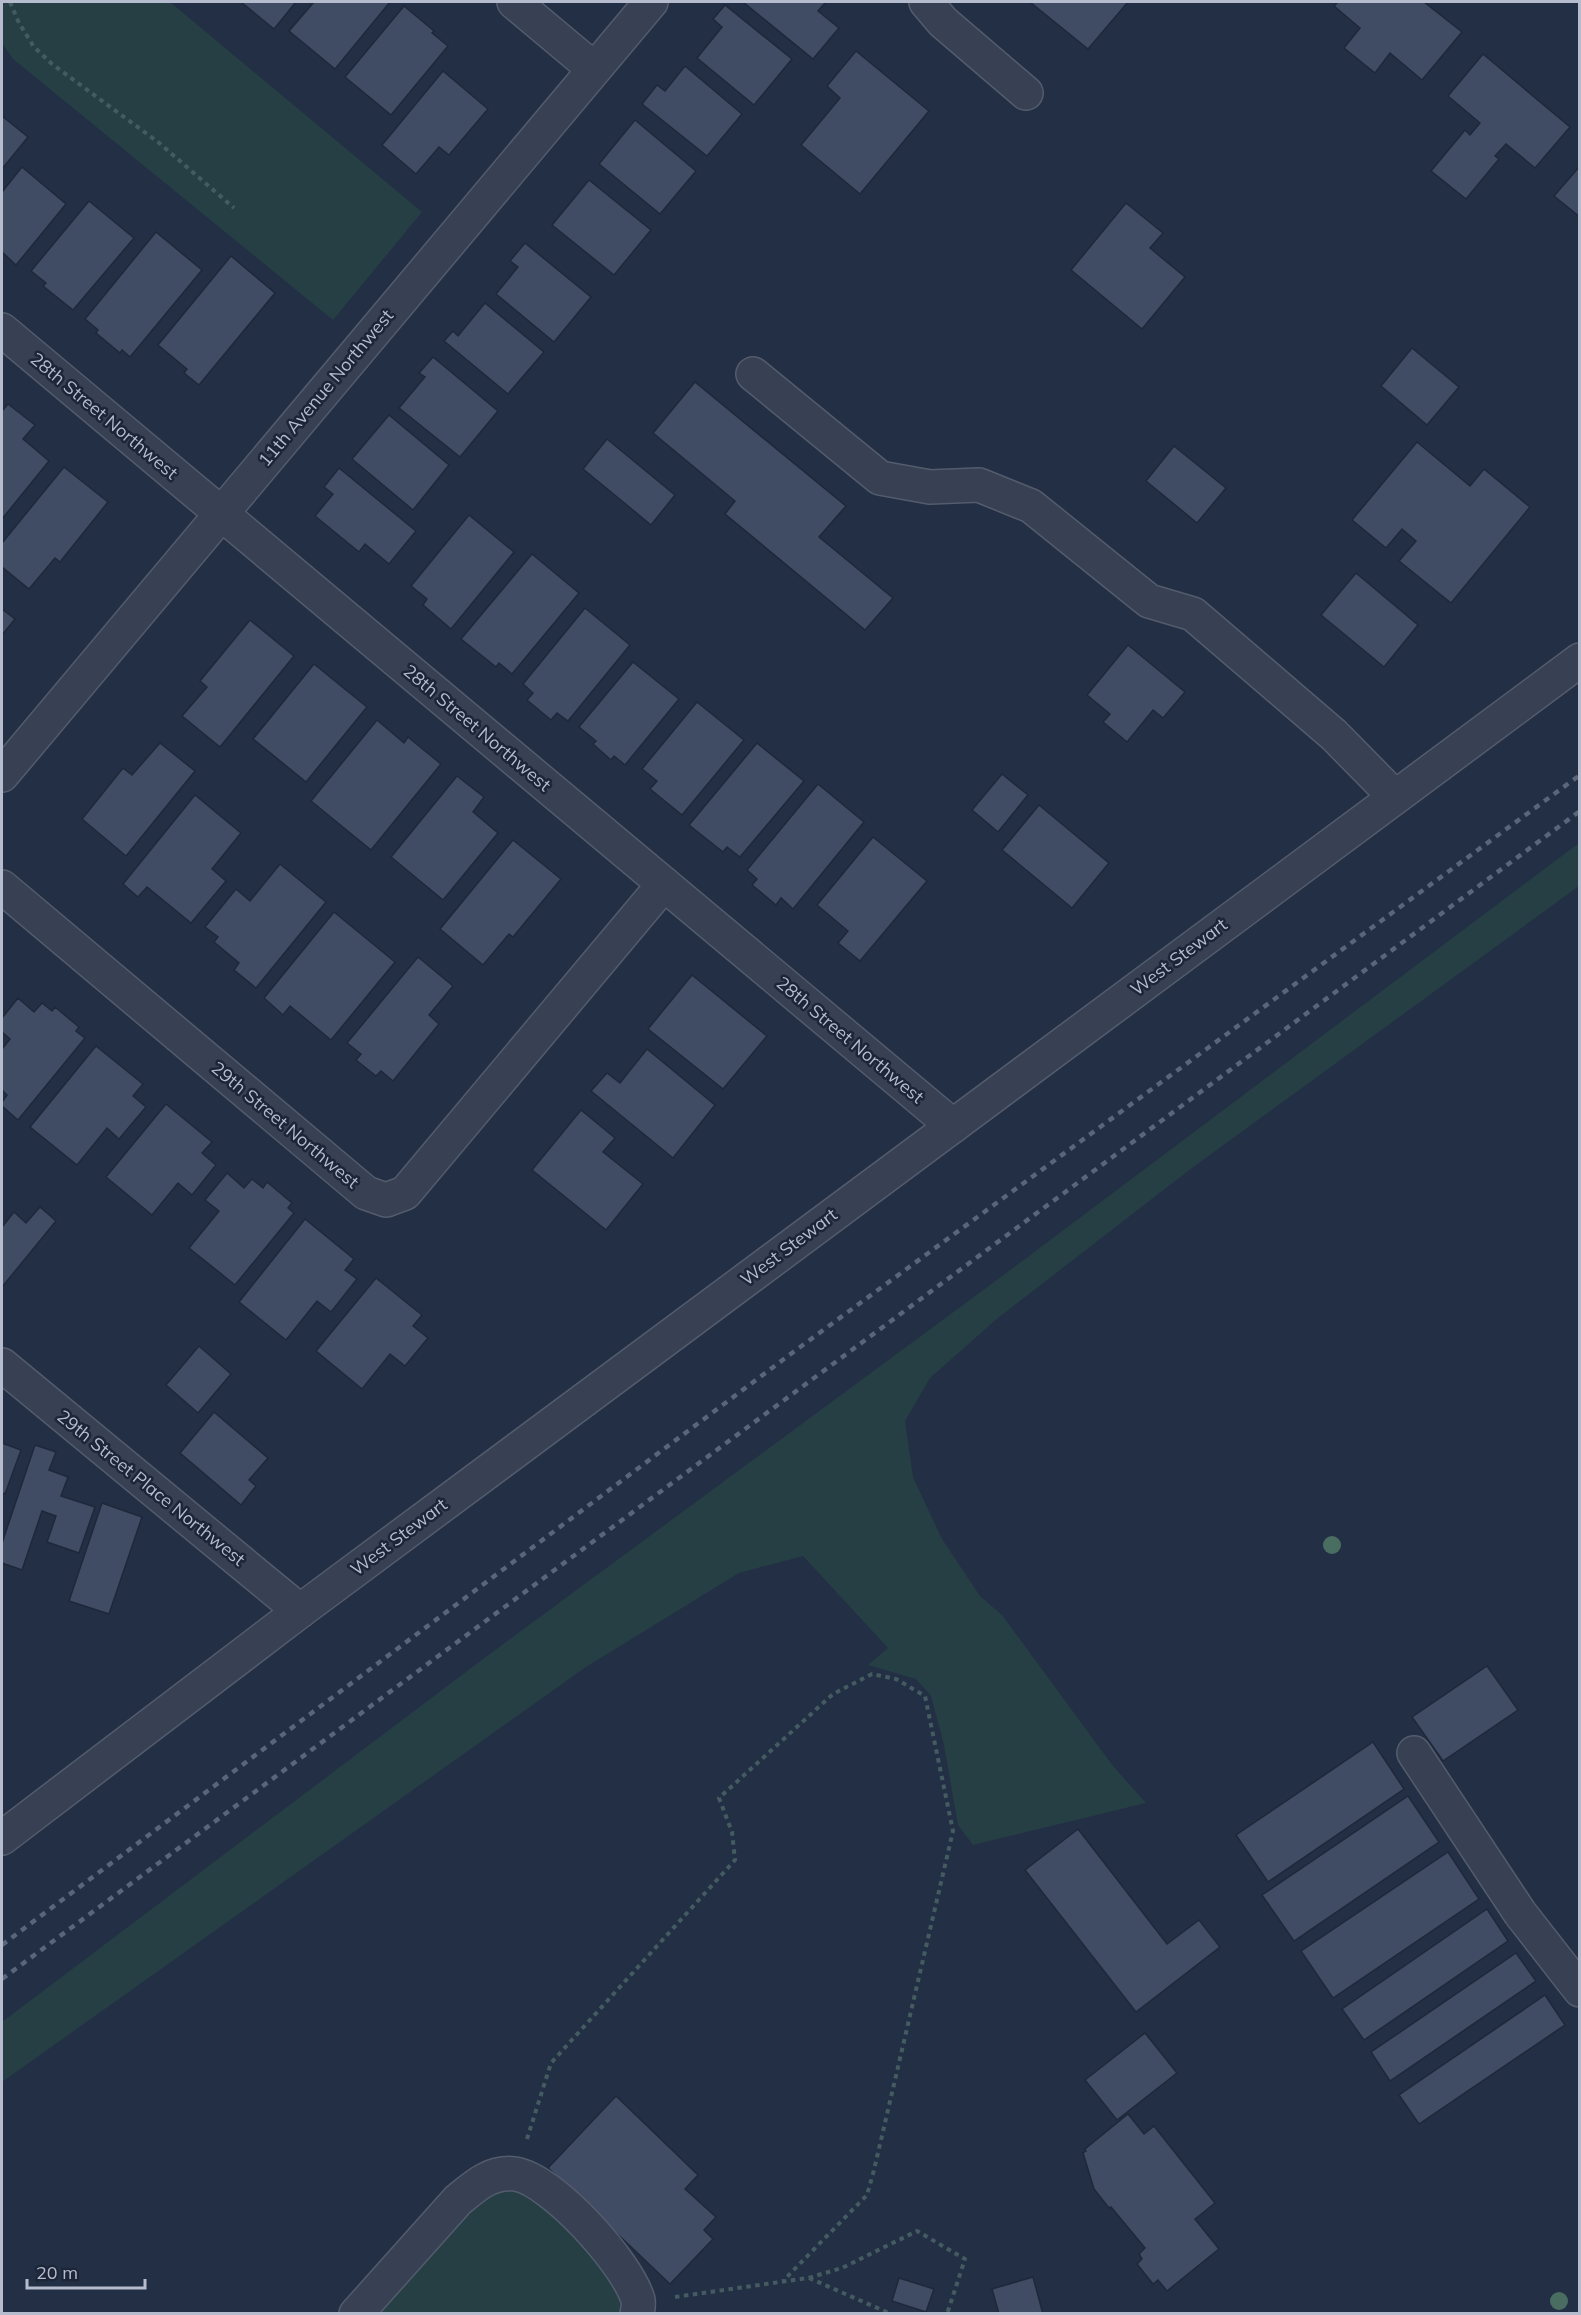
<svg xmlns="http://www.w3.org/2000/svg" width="1581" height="2315" viewBox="0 0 1581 2315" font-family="Mulish,sans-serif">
<rect width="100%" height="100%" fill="#232f44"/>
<g fill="#253f45">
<path d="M2,2h168l252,210 -89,108 -320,-261 -11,-16z"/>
<path d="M1579,843v43l-391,285 -190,147 -68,60 -25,43 8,56 29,62 38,57 22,19 111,151 33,37 -173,42 -15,-20 -14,-80 -13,-49 -15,-17 -48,-14 20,-17 -85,-92 -64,17 -153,94 -584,415v-60l481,-363 522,-385z"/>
<path d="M515,2186l76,56 33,60 -1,12h-257l118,-122z"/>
</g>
<g fill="#404b64" stroke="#1f283a" stroke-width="1.5">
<path d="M241,2h55l-22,27z"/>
<path d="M314,2h76l-55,67 -46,-38z"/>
<path d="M743,2h83l-8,9 21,17 -26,31z"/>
<path d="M1030,2h98l-40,47z"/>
<path d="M1338,2h86l38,30 -40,48 -32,-27 -15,20 -31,-25 16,-20 -26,-22z"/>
<path d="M725,5l67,54 -38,46 -57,-47 25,-31 -9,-8z"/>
<path d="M404,6l30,25 -2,2 16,13 -57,69 -46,-38z"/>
<path d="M856,51l73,60 -69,83 -59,-49 39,-47 -13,-12z"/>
<path d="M1483,54l87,73 -35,41 -29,-24 -11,12 4,3 -33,40 -35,-28 34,-41 5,5 10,-12 -32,-27z"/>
<path d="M685,66l57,48 -35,42 -65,-52 15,-19 8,6z"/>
<path d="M443,71l45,38 -39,46 -10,-8 -23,27 -34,-29z"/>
<path d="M2,116l26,21 -26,32z"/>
<path d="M635,120l61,51 -36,43 -61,-50z"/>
<path d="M1580,166v51l-26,-21z"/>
<path d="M22,167l44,37 -50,61 -14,-13v-60z"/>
<path d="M589,180l62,50 -37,45 -62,-50z"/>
<path d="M89,201l45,37 -61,72 -30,-24 3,-3 -15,-12z"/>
<path d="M1126,203l37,30 -13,15 35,29 -43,52 -71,-59z"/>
<path d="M156,232l46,38 -72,87 -8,-7 -2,3 -24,-20 2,-3 -13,-11z"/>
<path d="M525,243l66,54 -37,45 -58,-48 22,-27 -8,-6z"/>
<path d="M231,256l44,37 -76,92 -15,-12 3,-4 -29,-24z"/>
<path d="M485,303l59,49 -36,42 -64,-53 9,-10 5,5z"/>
<path d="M1412,348l47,39 -32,38 -46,-39z"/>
<path d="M433,357l65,54 -38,46 -61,-49 26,-31 -6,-4z"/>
<path d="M695,382l151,124 -27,31 74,61 -28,32 -140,-116 10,-13 -82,-68z"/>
<path d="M8,404l27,21 -12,14 26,22 -47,58v-108z"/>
<path d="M389,415l60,50 -36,45 -61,-51z"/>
<path d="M607,439l68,56 -24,30 -68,-56z"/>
<path d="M1417,442l53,44 14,-17 46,38 -79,96 -52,-42 17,-20 -14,-12 -16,19 -34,-28z"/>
<path d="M1174,446l52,42 -29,35 -51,-42z"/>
<path d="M64,467l44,35 -48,60 -5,-4 -26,31 -27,-22v-24z"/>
<path d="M339,468l77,63 -27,33 -24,-20 -6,8 -44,-36 18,-22 -9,-7z"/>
<path d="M469,515l45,37 -63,77 -28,-24 4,-6 -16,-13z"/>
<path d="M532,554l47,39 -67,81 -13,-11 -3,4 -35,-28z"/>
<path d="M1356,573l62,52 -34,42 -63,-52z"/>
<path d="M585,608l45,37 -62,76 -11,-8 -6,7 -24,-20 6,-7 -10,-9z"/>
<path d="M2,609l13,10 -13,16z"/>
<path d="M250,620l44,36 -74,91 -38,-31 25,-29 -7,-6z"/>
<path d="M1128,645l57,47 -22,26 -10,-8 -26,32 -24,-20 7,-8 -23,-19z"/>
<path d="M633,662l46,37 -54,66 -11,-9 -3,4 -18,-16 3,-3 -17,-14z"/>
<path d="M314,664l53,43 -61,75 -53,-43z"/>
<path d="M697,702l47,38 -62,75 -32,-26 7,-8 -15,-12z"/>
<path d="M377,720l27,23 4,-6 33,27 -70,86 -60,-49z"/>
<path d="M160,743l35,28 -69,85 -44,-37 41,-51 9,7z"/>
<path d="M757,743l47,38 -64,76 -13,-10 -4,5 -34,-27z"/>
<path d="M1002,774l26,21 -30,37 -26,-22z"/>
<path d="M457,776l27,21 -11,15 25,21 -55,67 -52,-43z"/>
<path d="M818,784l46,38 -71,87 -12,-11 -5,7 -24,-20 5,-6 -10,-9z"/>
<path d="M195,795l46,38 -29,36 14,12 -35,42 -44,-36 -9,10 -15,-13z"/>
<path d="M1039,805l70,58 -37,45 -70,-58z"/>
<path d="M873,837l54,44 -67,80 -22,-18 10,-12 -31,-26z"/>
<path d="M513,840l48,39 -48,58 -4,-3 -26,31 -43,-36z"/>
<path d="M280,864l46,38 -70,86 -22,-18 5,-7 -25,-21 4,-5 -13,-10 31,-38 14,12z"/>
<path d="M334,912l61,50 -64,78 -41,-34 -7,9 -19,-17z"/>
<path d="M418,957l35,29 -24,29 10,9 -46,57 -12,-10 -5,5 -20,-16 5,-6 -14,-11z"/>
<path d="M692,975l75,61 -44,53 -75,-60z"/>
<path d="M18,998l16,14 8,-9 10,8 3,-4 24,20 -3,4 9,7 -67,82 -16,-14v-4l5,-7 -5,-5v-41l8,-10 -8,-7v-14z"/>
<path d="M96,1046l47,38 -10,12 13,11 -27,32 -12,-11 -30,37 -47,-38z"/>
<path d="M647,1049l68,56 -42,53 -82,-67 16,-18 13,10z"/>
<path d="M166,1104l46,38 -10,11 14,12 -24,30 -14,-12 -26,32 -46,-38z"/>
<path d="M581,1110l34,28 -12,14 40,32 -37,46 -74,-60z"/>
<path d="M227,1173l17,15 8,-9 11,9 4,-6 25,21 -4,5 6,5 -59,72 -46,-37 30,-37 -14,-11z"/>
<path d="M40,1207l16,14 -54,66v-60l12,-15 12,11z"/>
<path d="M305,1219l49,40 -9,11 12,9 -26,33 -14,-11 -31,39 -47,-38z"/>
<path d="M376,1278l46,37 -9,11 15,12 -23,28 -15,-12 -28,35 -46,-38z"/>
<path d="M199,1346l32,28 -33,39 -32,-28z"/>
<path d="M214,1412l54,46 -19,22 7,6 -15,19 -61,-52z"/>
<path d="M2,1443l19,7 -16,44 -3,-1z"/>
<path d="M35,1445l21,7 -7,18 19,7 -7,19 34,11 -16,46 -32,-11 9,-26 -14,-5 -20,59 -20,-7v-20z"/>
<path d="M102,1503l40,14 -33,97 -40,-13z"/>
<path d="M1487,1666l31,44 -75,51 -31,-44z"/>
<path d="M1373,1742l31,47 -136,93 -32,-47z"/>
<path d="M1408,1796l31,46 -145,99 -32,-46z"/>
<path d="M1078,1829l89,115 32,-24 21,27 -84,65 -111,-142z"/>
<path d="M1448,1852l31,47 -146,99 -32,-47z"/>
<path d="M1487,1909l21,32 -144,99 -22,-31z"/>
<path d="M1516,1953l20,28 -146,100 -19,-29z"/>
<path d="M1545,1995l20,30 -146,99 -20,-29z"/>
<path d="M1145,2033l32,40 -60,47 -32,-40z"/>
<path d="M616,2096l82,79 -13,14 31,28 -12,13 9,9 -43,45 -122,-116z"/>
<path d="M1128,2114l16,20 10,-8 61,77 -20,16 24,30 -52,42 -9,-11 -5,4 -16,-20 5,-5 -3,-5 6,-6 -34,-41 -2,1 -15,-19 -11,-36 3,-2 -1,-2z"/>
<path d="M1033,2277l10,37h-44l-7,-25z"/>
<path d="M899,2278l35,11 -8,23 -34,-11z"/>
</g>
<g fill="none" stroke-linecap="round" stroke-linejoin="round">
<g stroke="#535c6d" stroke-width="36">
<g id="minor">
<path d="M514,2l80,67"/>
<path d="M926,2l17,20 83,71"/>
<path d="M2,330l951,796"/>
<path d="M753,374l127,104 50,9 49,-2 52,21 118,95 44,13 141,121 61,62"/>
<path d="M2,775l649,-773"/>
<path d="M2,887l364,306 20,7 19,-7 259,-309"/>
<path d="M2,1365l298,246"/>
<path d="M1414,1753l106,160 60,77"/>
<path d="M2,1838l298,-227 1280,-951"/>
<path d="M356,2314l102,-114c17,-14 33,-29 57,-26 37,5 113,90 123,126 1,4 0,9 -1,14"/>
</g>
</g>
<g stroke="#445c61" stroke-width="4" stroke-dasharray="4.5 4.5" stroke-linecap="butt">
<path d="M10,2l9,21 15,24 18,17 106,78 76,66"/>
<path d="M527,2139l24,-76 184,-203 -3,-28 -13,-34 114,-104 39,-20 24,5 29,17 28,135 -79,339 -7,25 -84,86"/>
<path d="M809,2278l82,36"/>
<path d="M675,2297l133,-19 34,-10 75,-37 48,28 -18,55"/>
</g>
<use href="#minor" stroke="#384153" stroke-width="33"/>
<g stroke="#59657a" stroke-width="4.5" stroke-dasharray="6 6" stroke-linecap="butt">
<path d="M2,1945l790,-592 788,-578"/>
<path d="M2,1979l1578,-1168"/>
</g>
</g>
<g fill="#4a6d62">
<circle cx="1332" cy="1545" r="9"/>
<circle cx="1559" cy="2301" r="9"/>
</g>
<g text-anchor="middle" stroke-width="5" stroke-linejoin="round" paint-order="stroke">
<g font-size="18" fill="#b5bccd" stroke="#1c2638">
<text transform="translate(326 388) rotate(-50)" y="6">11th Avenue Northwest</text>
<text transform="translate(104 416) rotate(40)" y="6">28th Street Northwest</text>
<text transform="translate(477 728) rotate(40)" y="6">28th Street Northwest</text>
<text transform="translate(1179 957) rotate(-37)" y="6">West Stewart</text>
<text transform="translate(850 1040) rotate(40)" y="6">28th Street Northwest</text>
<text transform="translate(285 1125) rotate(40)" y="6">29th Street Northwest</text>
<text transform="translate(789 1247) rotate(-37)" y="6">West Stewart</text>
<text transform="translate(151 1488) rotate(39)" y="6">29th Street Place Northwest</text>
<text transform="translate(399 1537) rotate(-37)" y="6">West Stewart</text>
</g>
</g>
<rect width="1581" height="2315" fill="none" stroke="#b5bccd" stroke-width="6"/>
<path d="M27 2279v9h118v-9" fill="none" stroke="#b5bccd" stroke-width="3"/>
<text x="36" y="2279" font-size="18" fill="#b5bccd" stroke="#1c2638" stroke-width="4.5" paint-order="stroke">20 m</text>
</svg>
